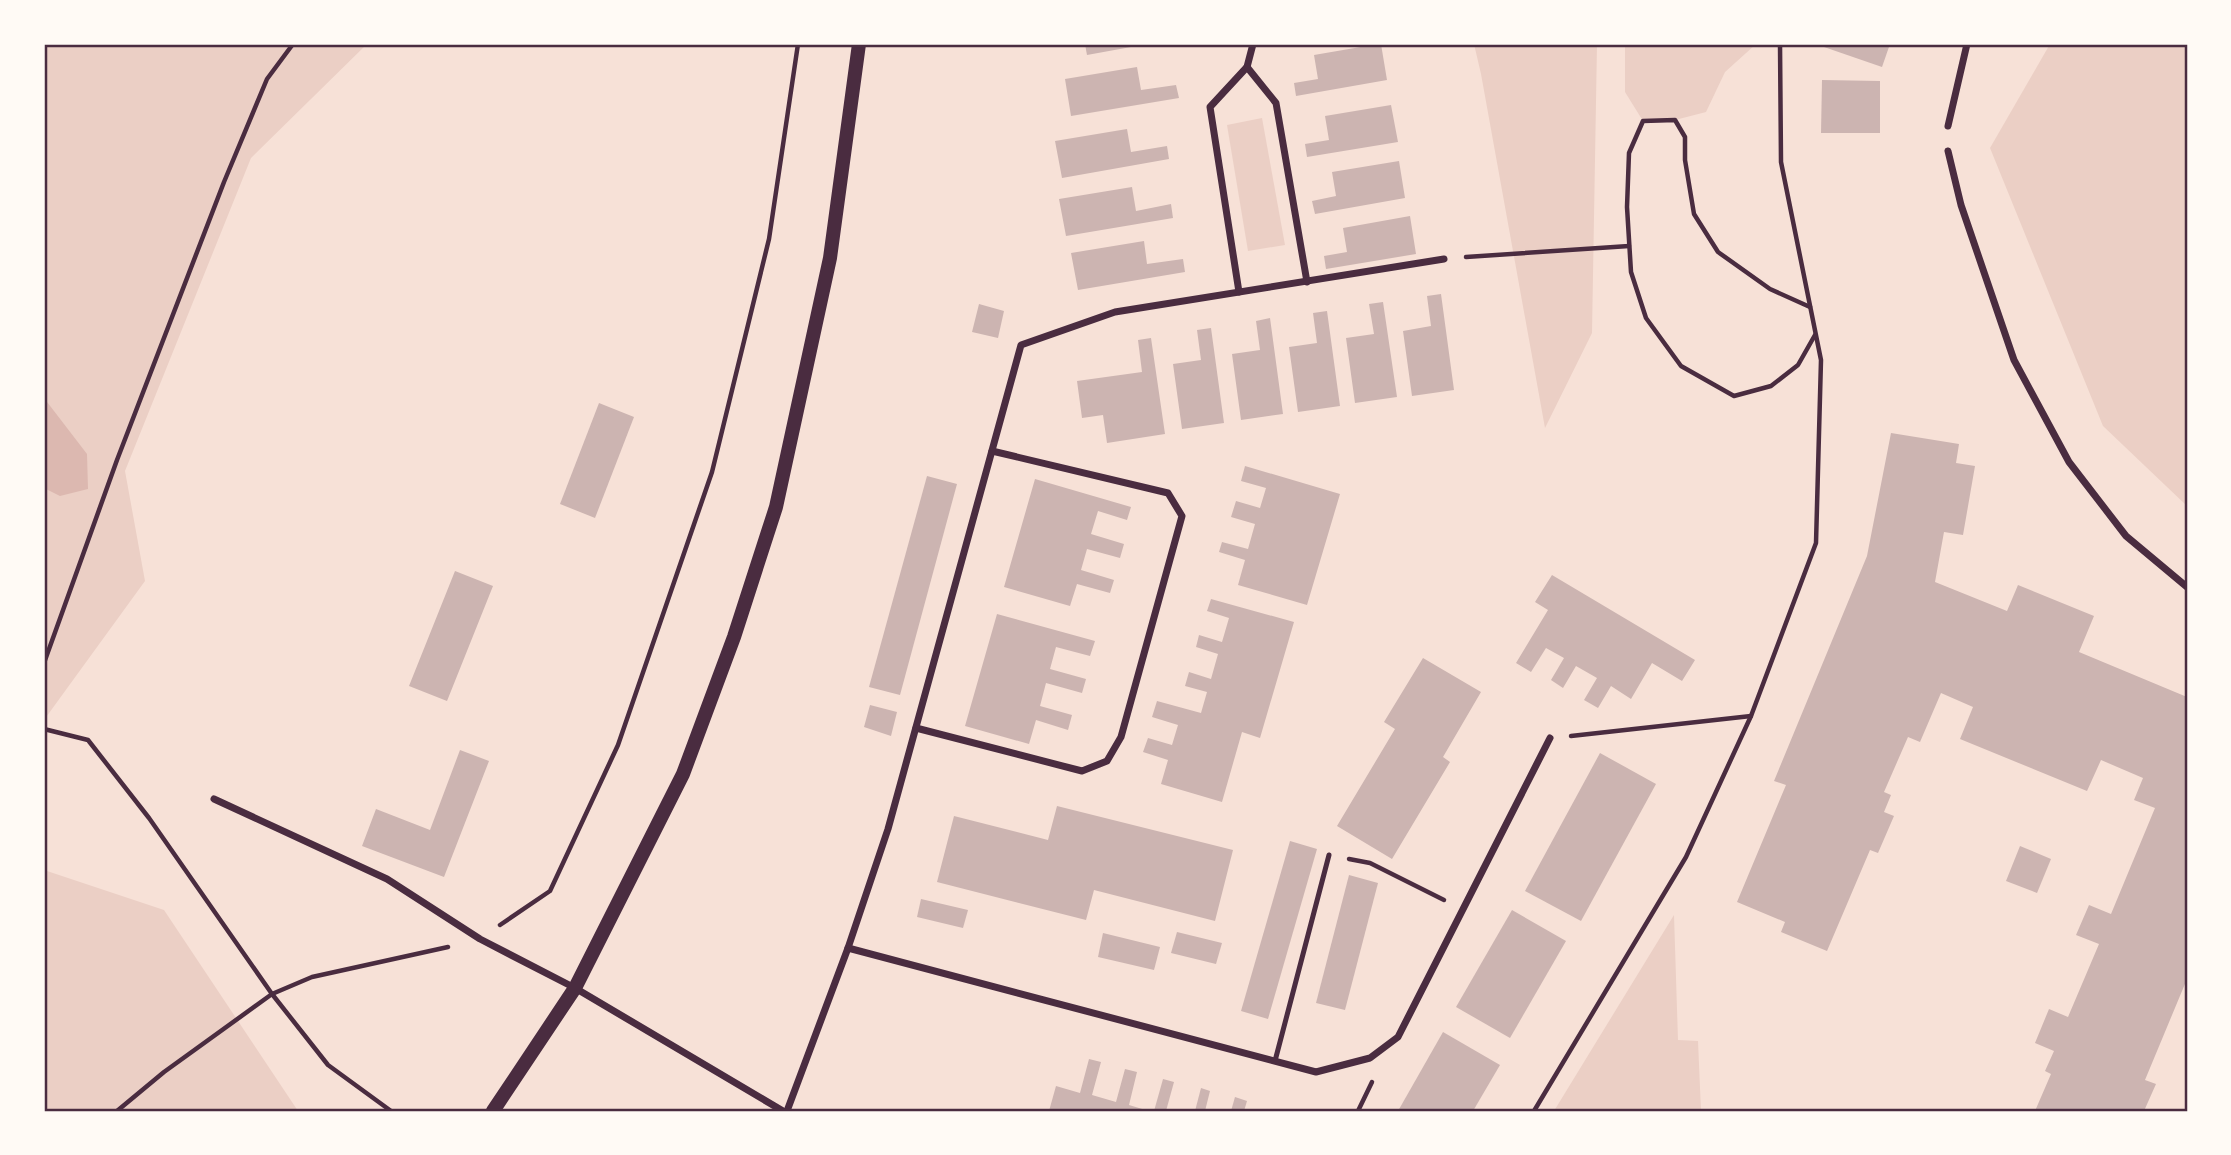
<svg xmlns="http://www.w3.org/2000/svg" width="2231" height="1155" viewBox="0 0 2231 1155" font-family="Cabin,sans-serif">
<rect width="100%" height="100%" fill="#f7e1d7"/>
<g fill="#ebcfc5">
<path d="M44,44h323l-116,114 -126,313 20,110 -101,139z"/>
<path d="M1474,44h123l-5,289 -47,95 -64,-354z"/>
<path d="M1625,44h131l-31,28 -19,40 -31,8 -32,1 -18,-29z"/>
<path d="M2050,44h137v462l-84,-80 -113,-278z"/>
<path d="M1262,118l23,127 -37,6 -21,-126z"/>
<path d="M44,870l120,40 134,201h-254z"/>
<path d="M1674,915l4,125 20,1 3,70h-147z"/>
</g>
<path fill="#dcb8b0" d="M44,398l43,56 1,35 -28,7 -16,-8z"/>
<g fill="#ccb4b1">
<path d="M1085,44h57v1l-55,10z"/>
<path d="M1378,44h3l6,36 -91,16 -2,-13 24,-4 -4,-24z"/>
<path d="M1825,44h65l-8,23 -58,-20z"/>
<path d="M1137,67l4,23 35,-5 3,13 -108,18 -6,-37z"/>
<path d="M1822,80l58,1v52h-59z"/>
<path d="M1391,105l7,37 -91,15 -2,-13 24,-4 -4,-24z"/>
<path d="M1127,129l4,23 36,-6 2,13 -107,19 -7,-37z"/>
<path d="M1399,161l6,37 -90,16 -3,-13 24,-5 -4,-24z"/>
<path d="M1132,187l4,24 35,-7 2,14 -107,18 -7,-37z"/>
<path d="M1410,216l6,38 -90,15 -2,-13 23,-4 -4,-24z"/>
<path d="M1144,241l3,23 36,-5 2,13 -107,18 -7,-37z"/>
<path d="M1441,294l13,96 -42,6 -9,-65 28,-5 -4,-30z"/>
<path d="M1383,302l14,95 -42,6 -9,-65 28,-4 -5,-30z"/>
<path d="M979,304l25,7 -6,27 -26,-6z"/>
<path d="M1327,311l13,95 -42,6 -9,-65 28,-4 -4,-30z"/>
<path d="M1270,318l13,96 -42,6 -9,-66 28,-4 -4,-29z"/>
<path d="M1211,328l13,95 -42,6 -9,-65 28,-4 -4,-30z"/>
<path d="M1151,338l14,96 -58,9 -4,-28 -21,3 -5,-37 65,-9 -4,-32z"/>
<path d="M599,403l35,14 -39,101 -35,-14z"/>
<path d="M1891,433l68,11 -3,19 19,3 -12,69 -19,-3 -9,50 72,29 11,-26 76,31 -15,36 108,45v282l-42,101 11,4 -12,27h-109l16,-37 -6,-3 9,-20 -19,-8 14,-34 19,8 31,-73 -23,-9 13,-30 22,9 44,-106 -21,-8 9,-22 -42,-18 -14,31 -127,-52 13,-32 -32,-14 -21,49 -12,-5 -24,55 7,3 -7,17 10,4 -16,37 -8,-3 -43,101 -46,-19 4,-10 -48,-20 49,-117 -12,-4 93,-225z"/>
<path d="M1245,466l95,28 -33,111 -69,-20 7,-25 -26,-8 3,-10 26,7 7,-25 -24,-7 5,-16 24,7 6,-20 -25,-7z"/>
<path d="M927,476l30,8 -57,211 -31,-8z"/>
<path d="M1035,479l96,28 -4,13 -29,-9 -7,23 33,10 -4,14 -33,-9 -6,21 33,10 -4,13 -33,-9 -7,22 -66,-19z"/>
<path d="M455,571l38,15 -46,115 -38,-15z"/>
<path d="M1552,575l143,85 -13,21 -30,-18 -21,36 -20,-13 -13,22 -14,-8 13,-22 -21,-12 -13,22 -12,-8 13,-22 -18,-10 -15,24 -15,-9 32,-53 -13,-8z"/>
<path d="M1211,599l83,23 -34,116 -18,-6 -20,70 -61,-18 7,-24 -25,-8 5,-14 24,7 6,-20 -26,-8 5,-16 44,12 6,-21 -22,-6 4,-14 22,7 7,-25 -22,-7 3,-12 23,7 7,-24 -22,-7z"/>
<path d="M997,614l98,27 -5,15 -34,-9 -6,22 36,10 -4,14 -36,-10 -6,23 32,9 -4,15 -32,-10 -7,24 -64,-18z"/>
<path d="M1423,658l58,34 -38,65 7,5 -58,97 -55,-33 58,-97 -11,-7z"/>
<path d="M870,705l27,7 -6,24 -27,-9z"/>
<path d="M460,750l29,11 -45,116 -82,-31 14,-37 54,21z"/>
<path d="M1600,753l56,31 -75,137 -56,-30z"/>
<path d="M1057,806l176,44 -18,71 -121,-31 -8,30 -149,-38 17,-66 94,24z"/>
<path d="M1290,841l27,8 -49,170 -27,-8z"/>
<path d="M2020,846l31,13 -14,34 -31,-12z"/>
<path d="M1349,875l29,8 -33,127 -29,-7z"/>
<path d="M921,899l47,11 -5,18 -46,-11z"/>
<path d="M1512,910l54,31 -56,97 -54,-31z"/>
<path d="M1177,932l45,11 -6,21 -45,-11z"/>
<path d="M1103,933l57,14 -6,23 -56,-13z"/>
<path d="M1443,1032l57,33 -27,46h-75z"/>
<path d="M1089,1059l12,3 -9,33 24,7 9,-33 12,3 -8,33 20,6h-100l7,-25 24,7z"/>
<path d="M1163,1079l11,3 -8,29h-12z"/>
<path d="M1201,1088l9,3 -5,20h-10z"/>
<path d="M1235,1097l12,4 -3,10h-13z"/>
</g>
<g fill="none" stroke-linecap="round" stroke-linejoin="round">
<g stroke="#4a2c40" stroke-width="4.5">
<path d="M1466,257l163,-11"/>
<path d="M1810,307l-40,-18 -52,-37 -24,-38 -9,-54v-23l-10,-17 -32,1 -14,32 -2,54 4,65 15,46 35,48 53,30 37,-10 27,-21 17,-30"/>
<path d="M44,663l73,-203 107,-278 43,-103 26,-35"/>
<path d="M44,729l44,11 61,78 123,176 56,71 63,46"/>
<path d="M1571,736l180,-20"/>
<path d="M1349,859l21,4 74,37"/>
<path d="M500,925l50,-34 68,-146 94,-273 57,-233 29,-195"/>
<path d="M117,1111l47,-39 108,-78 40,-17 136,-30"/>
<path d="M1358,1111l14,-29"/>
<path d="M1534,1111l152,-254 65,-141 65,-173 5,-183 -40,-198 -1,-118"/>
</g>
<path stroke="#4a2c40" stroke-width="5" d="M1275,1061l54,-206"/>
<g stroke="#4a2c40" stroke-width="7">
<path d="M1253,44l-6,23 29,36 31,179"/>
<path d="M1948,126l19,-82"/>
<path d="M1948,151l13,54 53,155 55,102 57,74 61,51"/>
<path d="M1239,292l-29,-185 37,-40"/>
<path d="M916,728l166,43 25,-10 14,-24 61,-221 -14,-23 -176,-42"/>
<path d="M214,799l173,80 93,60 95,49 208,123"/>
<path d="M848,948l468,124 54,-14 28,-21 152,-299"/>
<path d="M787,1111l61,-163 40,-119 133,-484 94,-33 329,-53"/>
</g>
<path stroke="#4a2c40" stroke-width="14" d="M493,1111l82,-123 108,-214 51,-137 42,-130 54,-249 29,-214"/>
</g>
<rect width="2231" height="1155" fill="none" stroke="#fffaf5" stroke-width="91"/>
<rect x="46" y="46" width="2140" height="1064" fill="none" stroke="#4a2c40" stroke-width="2.5"/>
</svg>
